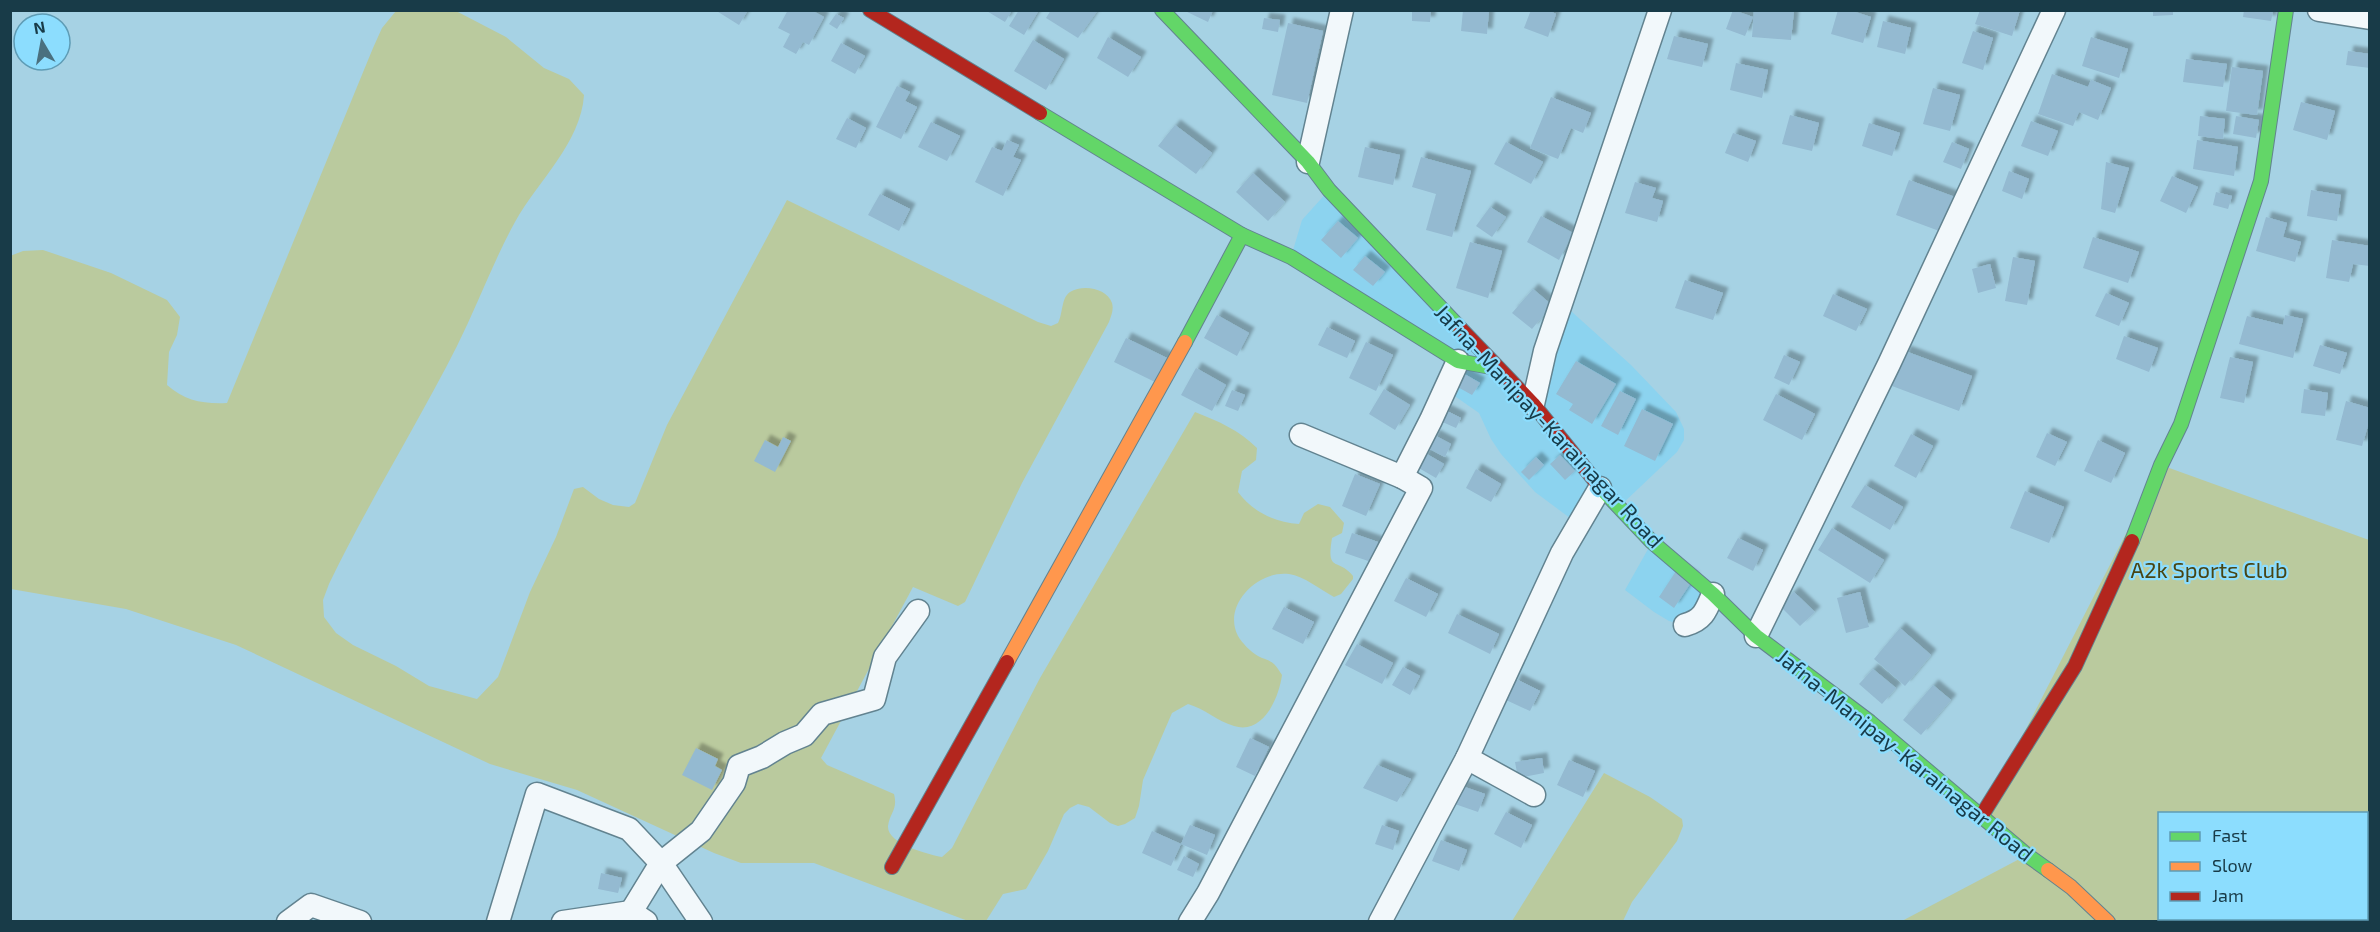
<svg xmlns="http://www.w3.org/2000/svg" width="2380" height="932" viewBox="0 0 2380 932" font-family="'Exo 2',sans-serif">
<defs>
<filter id="shadow"><feDropShadow dx="5.5" dy="-5.5" stdDeviation="1.5" flood-color="#0004"/></filter>
</defs>
<rect width="100%" height="100%" fill="#a6d2e4"/>
<g fill="#8cd3ef">
<path d="M1329,190l204,214 29,-101 69,62 45,47 8,17v11l-7,12 -58,55 -19,-18 -22,35 -43,-32 -34,-38 -10,-15 -12,-26 -33,-23 11,-29 -166,-104 11,-37z"/>
<path d="M1652,542l61,52 -28,31 -16,-4 -15,-9 -29,-22z"/>
</g>
<g fill="#baca9e" fill-rule="evenodd">
<path d="M396,11h60l50,26 38,31 25,11 15,16c-3,48 -47,87 -69,127 -22,40 -38,84 -58,124 -41,81 -89,157 -128,238l-6,16 1,17 12,16 17,12 43,21 33,20 48,13 21,-22 32,-85 26,-55 18,-48 9,-2 16,12 14,6 16,2 6,-4 32,-78 120,-225 251,122 13,4 7,-3c5,-9 3,-25 12,-31 13,-8 37,-4 42,11 2,7 -1,13 -3,19l-87,161 -57,119 -7,4 -45,-19 -92,171 6,7 67,29c4,16 -4,18 -6,32 -1,18 40,28 54,31l10,-9 88,-170 155,-266c23,9 44,18 62,36l-1,12 -14,11 -4,21c15,20 36,30 61,32l5,-11 14,-9 12,3 14,16 -2,10 -10,5c-6,36 6,19 21,38v3l-12,15 -7,3c-13,-7 -30,-21 -45,-23 -31,-4 -67,31 -51,62 4,7 13,16 20,20 5,3 12,4 16,8 3,3 6,8 8,11 -3,23 -19,60 -48,51 -17,-5 -29,-17 -46,-22l-16,9 -29,67 -4,26 -4,12 -10,6 -7,2 -8,-3 -21,-16 -11,-3 -8,4 -6,6 -16,37 -22,38 -23,5 -17,27h-18l-154,-58h-73l-27,-10 -137,-63 -87,-26 -254,-119 -110,-36 -115,-20 -1,-333 13,-5 20,-1 68,23 56,27 13,17 -3,18 -8,17 -2,33c18,16 36,19 60,18l146,-355 9,-20z"/>
<path d="M2161,465l208,75v381l-469,1 127,-67 -45,-40zM2160,814h206v104h-206z"/>
<path d="M1604,773l46,24 32,22 1,7 -6,15 -45,61 -9,19h-111z"/>
</g>
<g fill="#94bad1" filter="url(#shadow)">
<path d="M715,10h33l-9,15z"/>
<path d="M788,10h23l13,7 -15,28 -6,-3 -7,12 -13,-7 7,-13 -12,-6z"/>
<path d="M985,10h27l-7,12z"/>
<path d="M1019,10h20l-15,25 -15,-9z"/>
<path d="M1051,10h47l-20,28 -32,-20z"/>
<path d="M1183,10h30l-5,12z"/>
<path d="M1412,10h19l-1,12 -18,-1z"/>
<path d="M1463,10h26l-2,24 -26,-3z"/>
<path d="M1531,10h17l8,4 -8,23 -24,-9z"/>
<path d="M1733,10l20,7 -8,19 -19,-7z"/>
<path d="M1754,10h40l-3,30 -39,-3z"/>
<path d="M1838,10h11l22,7 -8,26 -32,-9z"/>
<path d="M1980,10h40l-8,26 -37,-12z"/>
<path d="M2153,10h20v5l-20,1z"/>
<path d="M2244,10h29l-2,11 -28,-4z"/>
<path d="M836,14l8,4 -7,11 -8,-5z"/>
<path d="M1264,18l16,2 -2,12 -16,-3z"/>
<path d="M1883,21l28,7 -6,26 -28,-7z"/>
<path d="M1288,23l35,8 -16,72 -35,-8z"/>
<path d="M1973,31l20,7 -10,32 -21,-7z"/>
<path d="M1674,36l34,8 -6,23 -35,-8z"/>
<path d="M1108,37l33,20 -13,20 -31,-19z"/>
<path d="M2091,37l37,12 -9,29 -37,-12z"/>
<path d="M1033,40l31,19 -18,31 -32,-19z"/>
<path d="M841,43l24,13 -10,18 -24,-13z"/>
<path d="M2348,51l22,3v14l-24,-3z"/>
<path d="M2186,59l41,5 -4,23 -40,-5z"/>
<path d="M1736,63l32,7 -6,28 -32,-8z"/>
<path d="M2232,67l31,4 -6,44 -31,-4z"/>
<path d="M2052,74l36,13 3,-7 20,8 -13,32 -19,-8 -6,14 -35,-12z"/>
<path d="M897,86l13,6 -5,9 12,6 -16,32 -25,-12z"/>
<path d="M1933,88l27,7 -10,36 -27,-7z"/>
<path d="M1551,97l40,16 -8,20 -12,-5 -13,31 -28,-11z"/>
<path d="M2301,102l34,9 -8,29 -34,-10z"/>
<path d="M1790,115l29,8 -7,28 -30,-7z"/>
<path d="M2200,116l25,3 -2,20 -25,-3z"/>
<path d="M2236,116l23,4 -3,18 -23,-4z"/>
<path d="M847,118l19,10 -10,20 -20,-9z"/>
<path d="M2031,121l27,10 -10,25 -27,-10z"/>
<path d="M931,122l29,14 -13,25 -29,-14z"/>
<path d="M1869,123l31,10 -8,23 -30,-10z"/>
<path d="M1175,125l37,28 -16,21 -38,-28z"/>
<path d="M1733,133l23,8 -8,21 -23,-9z"/>
<path d="M1007,140l12,5 -6,12 8,3 -18,36 -28,-14 17,-35 10,4z"/>
<path d="M2197,140l41,7 -4,29 -41,-7z"/>
<path d="M1506,142l37,20 -12,22 -37,-20z"/>
<path d="M1952,142l17,7 -8,20 -18,-7z"/>
<path d="M1365,147l35,8 -7,30 -35,-8z"/>
<path d="M1421,157l50,14 -19,66 -26,-7 10,-36 -24,-7z"/>
<path d="M2106,162l23,6 -14,45 -14,-4z"/>
<path d="M2009,171l20,8 -7,20 -20,-8z"/>
<path d="M1253,173l32,29 -17,19 -32,-29z"/>
<path d="M2172,176l26,11 -12,26 -26,-12z"/>
<path d="M1909,180l46,17 -13,35 -46,-17z"/>
<path d="M1635,182l21,6 -4,10 11,3 -6,21 -32,-9z"/>
<path d="M2311,190l30,5 -4,26 -30,-5z"/>
<path d="M2216,192l16,4 -4,13 -15,-4z"/>
<path d="M880,194l30,15 -11,22 -31,-16z"/>
<path d="M1490,207l16,10 -14,20 -16,-11z"/>
<path d="M1541,216l32,17 -14,27 -32,-18z"/>
<path d="M2266,217l21,6 -4,14 18,5 -6,20 -39,-11z"/>
<path d="M1338,221l20,17 -17,20 -20,-18z"/>
<path d="M2093,237l46,15 -11,31 -45,-15z"/>
<path d="M2332,240l38,6v20l-17,-2 -4,18 -23,-4z"/>
<path d="M1470,242l32,9 -14,47 -32,-10z"/>
<path d="M1365,256l20,16 -12,14 -20,-16z"/>
<path d="M2013,257l22,4 -8,44 -22,-4z"/>
<path d="M1990,264l6,24 -18,5 -6,-24z"/>
<path d="M1685,280l38,13 -10,27 -38,-12z"/>
<path d="M1533,289l19,16 -20,24 -20,-16z"/>
<path d="M2106,293l23,10 -10,23 -24,-10z"/>
<path d="M1833,294l34,15 -11,22 -33,-15z"/>
<path d="M1217,315l32,18 -12,23 -33,-18z"/>
<path d="M2285,315l18,4 -10,39 -54,-14 8,-28 36,9z"/>
<path d="M1327,327l28,14 -8,17 -29,-13z"/>
<path d="M2124,336l34,12 -9,24 -33,-13z"/>
<path d="M1126,338l41,20 -12,24 -41,-20z"/>
<path d="M1366,342l27,13 -17,36 -27,-13z"/>
<path d="M2320,345l27,8 -7,21 -27,-8z"/>
<path d="M1905,351l67,25 -13,35 -67,-25z"/>
<path d="M1784,355l16,7 -11,23 -15,-7z"/>
<path d="M2230,357l23,5 -9,41 -24,-5z"/>
<path d="M1576,361l40,23 -24,40 -23,-14 4,-6 -17,-10z"/>
<path d="M1196,368l30,17 -14,26 -31,-16z"/>
<path d="M1461,372l19,11 -8,12 -18,-10z"/>
<path d="M1384,389l26,16 -15,25 -26,-16z"/>
<path d="M2304,389l24,4 -3,23 -24,-3z"/>
<path d="M1232,390l13,5 -7,16 -13,-5z"/>
<path d="M1620,391l16,8 -18,36 -17,-9z"/>
<path d="M1776,394l39,20 -13,26 -39,-20z"/>
<path d="M2346,401l24,7v11l-8,27 -26,-6z"/>
<path d="M1443,409l18,9 -5,10 -18,-8z"/>
<path d="M1642,409l31,15 -18,37 -31,-15z"/>
<path d="M2047,433l20,9 -12,24 -19,-9z"/>
<path d="M1911,434l22,12 -17,32 -22,-12z"/>
<path d="M1434,435l17,9 -6,13 -17,-9z"/>
<path d="M783,437l8,4 -16,31 -21,-11 11,-21 13,7z"/>
<path d="M2098,440l27,13 -14,30 -27,-12z"/>
<path d="M1425,453l19,11 -8,14 -19,-11z"/>
<path d="M1560,455l15,16 -10,9 -15,-16z"/>
<path d="M1536,457l8,8 -15,15 -8,-8z"/>
<path d="M1476,469l25,15 -10,18 -25,-14z"/>
<path d="M1355,474l25,10 -14,32 -24,-10z"/>
<path d="M1865,485l38,22 -13,23 -39,-23z"/>
<path d="M2025,491l39,16 -15,36 -39,-15z"/>
<path d="M1832,528l52,32 -14,23 -52,-33z"/>
<path d="M1352,533l26,9 -7,20 -26,-9z"/>
<path d="M1738,538l25,12 -10,21 -26,-13z"/>
<path d="M1678,568l16,10 -20,30 -15,-11z"/>
<path d="M1406,578l32,16 -12,23 -32,-16z"/>
<path d="M1794,592l21,20 -15,14 -20,-20z"/>
<path d="M1860,592l9,35 -23,6 -9,-35z"/>
<path d="M1284,607l30,15 -11,22 -31,-15z"/>
<path d="M1457,614l42,20 -9,20 -42,-21z"/>
<path d="M1900,628l31,27 -26,31 -31,-27z"/>
<path d="M1357,644l36,19 -11,21 -37,-19z"/>
<path d="M1403,667l17,9 -10,19 -18,-10z"/>
<path d="M1873,669l23,19 -14,16 -23,-20z"/>
<path d="M1516,679l24,12 -10,20 -24,-11z"/>
<path d="M1933,685l18,15 -30,35 -18,-15z"/>
<path d="M1250,738l19,9 -14,29 -19,-9z"/>
<path d="M696,748l22,11 -3,7 7,4 -10,20 -30,-15z"/>
<path d="M1542,758l2,15 -26,5 -3,-16z"/>
<path d="M1569,760l26,11 -12,26 -26,-12z"/>
<path d="M1377,765l34,14 -14,23 -34,-14z"/>
<path d="M1459,785l26,9 -7,18 -26,-9z"/>
<path d="M1506,812l26,13 -11,23 -27,-14z"/>
<path d="M1190,825l25,10 -8,20 -26,-11z"/>
<path d="M1382,825l17,6 -6,19 -18,-6z"/>
<path d="M1152,831l29,13 -10,22 -29,-13z"/>
<path d="M1441,840l26,10 -8,21 -27,-10z"/>
<path d="M1184,856l15,8 -6,13 -16,-7z"/>
<path d="M601,873l21,5 -4,15 -20,-4z"/>
</g>
<g fill="none" stroke-linecap="round" stroke-linejoin="round">
<g stroke="#628390" stroke-width="25">
<g id="street">
<path d="M2319,10l51,8"/>
<path d="M1308,162l34,-152"/>
<path d="M1533,404l12,-53 115,-341"/>
<path d="M1402,477l29,-57 27,-59"/>
<path d="M1685,625c18,-5 21,-14 28,-31"/>
<path d="M1756,636l133,-272 165,-354"/>
<path d="M1467,758l67,37"/>
<path d="M288,922l23,-17 49,17"/>
<path d="M498,922l39,-128 92,35 32,34 -30,49"/>
<path d="M563,922l68,-10 15,10"/>
<path d="M701,922l-40,-59 40,-32 33,-48 5,-17 23,-9 23,-14 19,-8 18,-21 52,-15 11,-42 33,-46"/>
<path d="M1190,922l18,-29 213,-405 -19,-11 -101,-42"/>
<path d="M1380,922l87,-164 95,-205 38,-65"/>
</g>
</g>
<g stroke="#628390" stroke-width="16">
<g id="fast">
<path d="M1162,10l146,152 21,28 131,138"/>
<path d="M1040,113l202,122 49,22 167,104 38,7"/>
<path d="M1185,342l57,-107"/>
<path d="M1600,487l52,55 61,52 43,42 114,86 157,133 21,15"/>
<path d="M2132,541l29,-76 20,-41 80,-243 25,-171"/>
</g>
</g>
<g stroke="#628390" stroke-width="16">
<g id="slow">
<path d="M1007,662l178,-320"/>
<path d="M2048,870l23,17 37,35"/>
</g>
</g>
<g stroke="#628390" stroke-width="16">
<g id="jam">
<path d="M870,10l170,103"/>
<path d="M1460,328l73,76 67,83"/>
<path d="M1982,815l93,-149 57,-125"/>
<path d="M892,867l115,-205"/>
</g>
</g>
<use href="#street" stroke="#f2f8fb" stroke-width="22"/>
<use href="#fast" stroke="#63d668" stroke-width="14"/>
<use href="#slow" stroke="#ff974d" stroke-width="14"/>
<use href="#jam" stroke="#b3261e" stroke-width="14"/>
</g>
<g text-anchor="middle" stroke-width="4.5" stroke-linejoin="round" paint-order="stroke">
<g font-size="22" fill="#183b48" stroke="#8cddfe">
<text transform="translate(1549 426) rotate(47)" y="8">Jafna-Manipay-Karainagar Road</text>
<text transform="translate(1905 755) rotate(39)" y="8">Jafna-Manipay-Karainagar Road</text>
</g>
<g font-size="22" fill="#494513" stroke="#8cddfe">
<text x="2209" y="578">A2k Sports Club</text>
</g>
</g>
<rect width="2380" height="932" fill="none" stroke="#183b48" stroke-width="24"/>
<rect x="2158" y="812" width="210" height="108" fill="#8cddfe" stroke="#5e9cb5" stroke-width="1.5"/>
<rect x="2170" y="832" width="30" height="9" fill="#63d668" stroke="#5e9cb5" stroke-width="1.5"/>
<text x="2212" y="842" font-size="18" fill="#183b48">Fast</text>
<rect x="2170" y="862" width="30" height="9" fill="#ff974d" stroke="#5e9cb5" stroke-width="1.5"/>
<text x="2212" y="872" font-size="18" fill="#183b48">Slow</text>
<rect x="2170" y="892" width="30" height="9" fill="#b3261e" stroke="#5e9cb5" stroke-width="1.5"/>
<text x="2212" y="902" font-size="18" fill="#183b48">Jam</text>
<g transform="translate(42 42) rotate(350)"><circle r="28" fill="#8cddfe" stroke="#5e9cb5" stroke-width="1.5"/>
<path d="M0-4.5L10 22L0 15L-10 22Z" fill="#4a707f"/>
<text y="-9" font-size="16" font-weight="bold" text-anchor="middle" fill="#183b48">N</text>
</g>
</svg>
